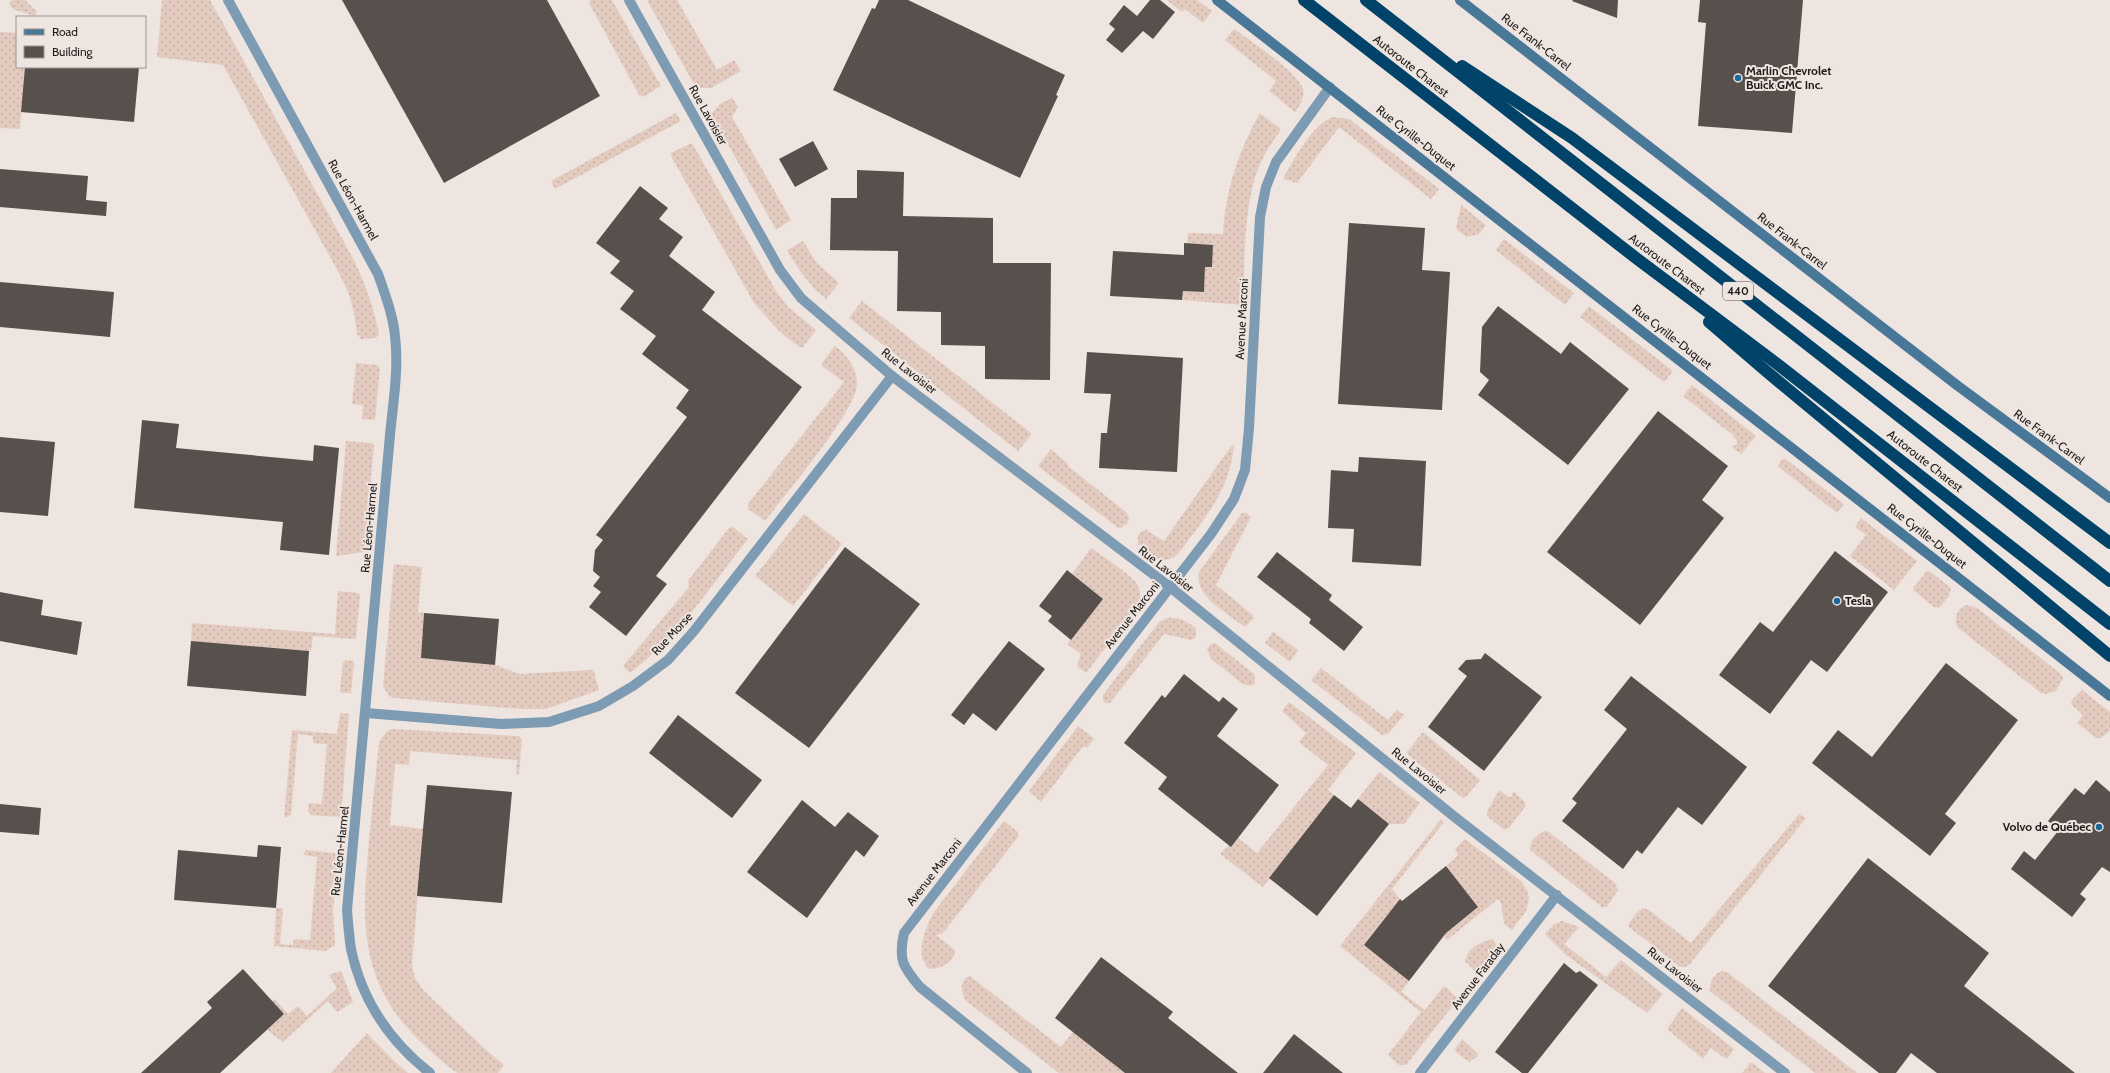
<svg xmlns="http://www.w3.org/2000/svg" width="2110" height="1073" viewBox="0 0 2110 1073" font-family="Cabin,sans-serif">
<defs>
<pattern id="grass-dots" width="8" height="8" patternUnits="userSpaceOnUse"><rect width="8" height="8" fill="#e4cbc0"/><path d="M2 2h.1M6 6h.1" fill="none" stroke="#c3aea4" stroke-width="1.8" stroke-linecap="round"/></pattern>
</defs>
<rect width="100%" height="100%" fill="#eee4e0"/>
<g fill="url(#grass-dots)">
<path d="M12,0h13l12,12 -2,4 -22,-7 -4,-5z"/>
<path d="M162,0h48l145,262c11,24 19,46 24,72l-3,4 -15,1 -4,-5 -3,-22 -5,-18 -10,-21 -116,-208 -66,-8z"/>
<path d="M591,0h21l49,86 -18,11 -4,-2 -50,-92z"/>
<path d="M647,0h30l40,70 17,-10 7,11 -30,17h-15z"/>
<path d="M1167,0h30l15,11 -9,12 -18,-14 -3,3z"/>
<path d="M1234,29c15,11 66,45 69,60 2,9 -3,16 -8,23l-26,-21 7,-10 -51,-41z"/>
<path d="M0,32l17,1v34h8l-5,62 -20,-1z"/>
<path d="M732,98l6,9 -6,10 59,103 -15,10 -65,-116 9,-10z"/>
<path d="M676,113l5,8 -126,68 -4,-8z"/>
<path d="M1260,113l21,16c-6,10 -14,20 -19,31 -19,36 -17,104 -19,145l-61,-5 1,-9 21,1 1,-25h7l1,-22 -26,-1 1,-11 35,1c3,-46 15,-81 37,-121z"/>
<path d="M1332,117l17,2 90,70 -8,10 -92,-72 -42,56 -14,-4c11,-20 28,-53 49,-62z"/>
<path d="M692,143l84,148 12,16 28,23 -13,17h-4l-20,-16 -25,-28 -83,-147v-3z"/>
<path d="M1461,205l25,20 -7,9 -12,3 -11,-8z"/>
<path d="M1504,239l70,54 -9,12 -69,-55z"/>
<path d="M803,241l13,21 23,21 -13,16c-17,-14 -28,-30 -39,-49z"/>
<path d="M862,301l169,132 -1,3 -12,15 -169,-133z"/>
<path d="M1589,306l84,65 -9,11 -84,-65z"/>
<path d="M835,346c12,9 22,22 22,38 0,26 -73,112 -92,137l-17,-12v-5l96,-122 -22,-16v-3z"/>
<path d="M356,363l20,2 4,3 -5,52 -13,-1 1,-14 -11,-1z"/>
<path d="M1692,385l64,51 -15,18 -9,-7 6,-4 -5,-8 -50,-39z"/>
<path d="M346,441l26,2 2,2 -10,107 -28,4z"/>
<path d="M1232,445h2c-3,38 -22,64 -44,93 -6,8 -14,22 -25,22 -10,0 -19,-11 -27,-16v-9l4,-4 4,-1 18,11z"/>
<path d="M1051,449l17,15 1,3 57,45 3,5 -1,6 -7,5 -4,-1 -79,-61z"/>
<path d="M1784,458l60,46 -7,9 -58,-46 -1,-2z"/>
<path d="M1242,513h4l5,4 -35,68 37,30 1,3 -9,9c-16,-13 -52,-31 -46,-55z"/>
<path d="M804,514l38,30 -49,62 -38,-30z"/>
<path d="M1861,518l56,43 -23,29 -44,-34 16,-21 -11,-8z"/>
<path d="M733,527l15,12c-37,47 -70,98 -118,134l-7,-7 66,-79 -1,-6 41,-53z"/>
<path d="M1091,548c12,9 44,28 48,40 2,5 1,11 0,16l-53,69 -9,-7 4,-12 -14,-10 36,-45 -31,-25z"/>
<path d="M394,564l28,3 -4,45 6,1 -3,45 74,7 25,9 72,-4 2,2 5,18 -53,19h-27l-125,-11 -5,-2 -6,-10z"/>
<path d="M1928,570l23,18 -2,8 -10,12 -5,-1 -20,-16 -1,-3z"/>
<path d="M338,591l20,2 2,2 -4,44 -43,-3 -2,15 -120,-10 1,-18 143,11z"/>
<path d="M1967,605l10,3 85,67 1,3 -7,13 -10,3 -5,-1 -84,-66c-3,-9 0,-19 10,-22z"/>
<path d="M1167,618c13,-1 19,3 29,10v9l-5,3 -27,-6 -54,69h-4l-3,-2v-6l56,-73z"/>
<path d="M1273,632l25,18 -8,12 -25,-19z"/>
<path d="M1215,643l39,31 1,10 -5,2 -7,-2 -32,-25 -4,-10 4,-5z"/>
<path d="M345,660l9,1 -3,32h-9l-2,-2 3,-29z"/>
<path d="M1321,668l67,52 9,-10 7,5 -15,18 -7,2 -71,-55z"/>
<path d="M2082,690l28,22v19l-9,7h-5l-19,-15 6,-8 -11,-10 -1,-4z"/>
<path d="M1289,702l67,51 -28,37 6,5 -71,92 -43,-33 9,-9 9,-7 19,15 71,-88 -29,-23 7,-9 -24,-22z"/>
<path d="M340,713l9,1 -8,103 -30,-2 -3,-4 1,-8 13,1 5,-60 -14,-1v-7l-15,-2 -7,81 -7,3 8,-88 45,4z"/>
<path d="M1078,726l16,13 -7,9 -4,-2 -42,56 -12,-11z"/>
<path d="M392,729l126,7 4,3 -3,35h-3l1,-14 -107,-9 -1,14 -14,-1 -5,61 33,4 -11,135 3,14 8,12 63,60 18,15 -6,8c-10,0 -31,0 -40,0 -7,-3 -37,-30 -43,-37 -57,-58 -53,-120 -46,-195 3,-33 7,-66 10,-99l7,-10z"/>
<path d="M1423,732l57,48 -14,17 -3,1 -54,-42 -2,-4z"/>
<path d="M1379,772l41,31 -16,21h-15l-31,-25z"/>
<path d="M1499,790l11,8 4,-6 11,10v5l-16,21 -5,2 -17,-14v-4z"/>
<path d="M1799,814l7,4 -116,146 -5,3h-5l-51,-40v-4l8,-11 6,-4 6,2 42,33z"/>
<path d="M1441,819l3,3 -52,67 8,10 -36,46 45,36 -8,11 24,18 18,-23h3l12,12 -52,66h-7l-11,-10 33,-43 -81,-66z"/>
<path d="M1004,821l14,11v5l-75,96 -7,2 19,15c0,12 -15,19 -26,19 -15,-15 -4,-40 5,-57z"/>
<path d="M1545,831l4,1 66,51 3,7 -11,17h-5l-72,-57c0,-9 7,-16 15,-19z"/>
<path d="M1465,839l56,42 7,11 1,7 -3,12 -14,19 -8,-6 -3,-21 -3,-4 -51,41 -3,-3 2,-4 32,-26 -32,-41 12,-11 -3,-6z"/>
<path d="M306,850l28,3 4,4 -5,53 2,35 -10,6 -51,-5 2,-38h7l-3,36 13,1 1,-6 16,1 7,-83 -14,-2z"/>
<path d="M1562,921l17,6 -15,17 42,33 15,-17 42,34 -16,19 -81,-58 -21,-21 9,-10z"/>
<path d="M1492,939l7,9 -20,24 -5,-2 -9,-9c3,-14 15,-18 27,-22z"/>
<path d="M341,971l12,31 -16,10 -9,-11 -45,41 -16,-12 17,-16 -12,-13 3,-2 13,15 10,-8 9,10 30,-28 -8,-13z"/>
<path d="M1722,971l5,1 130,101h-42l-105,-82c-1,-9 4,-17 12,-20z"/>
<path d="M970,976l91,71 12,-15 52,41h-66l-94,-73c-4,-9 -6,-20 5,-24z"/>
<path d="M1682,1008l52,41 -6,9 -2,1 -15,-11 -8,11 -36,-30z"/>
<path d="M367,1033l26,27 15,13h-77z"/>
<path d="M1462,1039l15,14 1,3 -9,6 -13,-10 -1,-3z"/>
<path d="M1750,1063h3l12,10h-23z"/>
</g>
<g fill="#58504c">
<path d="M342,0h205l53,96 -156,87z"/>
<path d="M879,0h29l157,75 -9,20 2,1 -38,82 -187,-88 39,-82 3,1z"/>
<path d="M1150,0h10l15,12 -22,27 -10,-8 -21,22 -16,-13 9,-11 -6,-5 15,-19 13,11z"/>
<path d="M1573,0h45l-1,18 -45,-17z"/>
<path d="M1700,0h103l-11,133 -94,-7 8,-103 -8,-1z"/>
<path d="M25,67h114l-5,55 -113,-10z"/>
<path d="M813,141l15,28 -33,18 -16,-28z"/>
<path d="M0,169l88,7 -2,24 21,2 -1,14 -106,-9z"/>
<path d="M857,170l47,2 -1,44 90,2v45h58l-1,117 -65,-1v-33l-44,-1v-33l-44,-1 1,-60 -68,-1 1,-52h26z"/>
<path d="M640,186l28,22 -9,11 24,18 -14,19 46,36 -13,18 100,77 -146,189 11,8 -41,52 -37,-29 12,-15 -8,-6 7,-9 -7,-6 2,-21 8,-10 -7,-5 91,-118 -11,-9 13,-18 -47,-36 14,-18 -36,-27 14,-18 -24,-18 10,-12 -24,-18z"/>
<path d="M1349,223l76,5 -3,42 28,2 -8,138 -104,-6z"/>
<path d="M1184,243l29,2 -1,22h-7l-1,25 -21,-1 -1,9 -72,-4 3,-45 71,4z"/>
<path d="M0,282l114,10 -4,45 -110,-10z"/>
<path d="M1498,306l63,48 9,-12 59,47 -61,76 -90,-70 11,-15 -9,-8 2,-45z"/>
<path d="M1087,352l96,6 -6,114 -78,-4 2,-35h6l4,-39 -27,-1z"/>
<path d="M1658,411l70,55 -26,34 22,18 -84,107 -93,-73z"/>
<path d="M142,420l37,4 -3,24 137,13 1,-16 25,3 -10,107 -49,-5 3,-28 -149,-14z"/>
<path d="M0,437l55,5 -7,74 -48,-4z"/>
<path d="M1359,457l67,4 -5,105 -69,-4 2,-33 -26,-1 3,-58 27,2z"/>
<path d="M845,547l75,57 -111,144 -74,-55z"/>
<path d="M1835,551l53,41 -61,80 -16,-12 -41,54 -51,-39 41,-53 13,10z"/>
<path d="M1277,552l55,43 -3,5 34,27 -19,24 -35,-28 2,-4 -54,-42z"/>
<path d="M1067,570l36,29 -32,41 -23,-19 4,-5 -13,-10z"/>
<path d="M0,592l43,8 -2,15 41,7 -5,33 -77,-14z"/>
<path d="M424,613l75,6 -4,46 -74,-7z"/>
<path d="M191,641l118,10 -3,45 -119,-10z"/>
<path d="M1009,641l36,28 -49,62 -23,-18 -9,12 -13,-10z"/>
<path d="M1485,653l57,44 -58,74 -56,-44 39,-51 -9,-7 8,-9 15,-1z"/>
<path d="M1946,663l72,57 -73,94 11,9 -26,33 -118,-93 26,-33 34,27z"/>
<path d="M1184,674l35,28 4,-5 15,12 -21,27 62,49 -48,62 -73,-58 9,-12 -43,-34 38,-48 3,3z"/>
<path d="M1631,676l116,91 -45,58 -24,-18 -36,47 -5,-4 -14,19 -61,-48 15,-18 -5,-4 55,-70 -23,-19z"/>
<path d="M678,715l84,65 -30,38 -83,-65z"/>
<path d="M2096,780l14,12v80l-8,-5 -22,27 6,5 -14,18 -61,-48 13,-18 11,9 24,-30 -11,-9 27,-33 9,7z"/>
<path d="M427,785l85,7 -10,111 -85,-7z"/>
<path d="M1334,795l17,13 7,-9 31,25 -72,92 -48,-38z"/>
<path d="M802,800l33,27 13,-15 31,24 -15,21 -8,-7 -49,68 -60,-46z"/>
<path d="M0,804l41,4 -2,27 -39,-3z"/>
<path d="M258,845l23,2 -5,61 -102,-8 4,-50 79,7z"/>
<path d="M1868,858l121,95 -25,33 111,87h-138l-26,-20 -15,20h-17l-111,-87z"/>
<path d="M1446,866l32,41 -32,26 -37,48 -45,-36 36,-46 2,2z"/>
<path d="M1101,957l72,55 -5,6 70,55h-113l-70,-55z"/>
<path d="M1564,963l12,10 4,-2 18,14 -70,88h-6l-27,-21z"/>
<path d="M243,969l41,45 -64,59h-79l71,-65 -5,-6z"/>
<path d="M1294,1034l49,39h-80z"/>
</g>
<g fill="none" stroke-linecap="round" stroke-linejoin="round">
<g stroke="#7d9cb3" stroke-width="10">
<path d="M228,0l150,274c7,20 15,41 17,62 4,33 -2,67 -5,99l-43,475c1,13 2,26 4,39 11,52 38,92 79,124"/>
<path d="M629,0l151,270 21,28 91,78 278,211 286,231 329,255"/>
<path d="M366,713l135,11 48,-2 50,-16 34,-20 35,-26 26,-29 198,-255"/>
<path d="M1027,1073l-107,-86c-17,-20 -22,-27 -16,-54l307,-399 23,-35 11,-29 4,-42 11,-211 6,-30 10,-25 54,-75"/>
<path d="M1420,1073l137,-178"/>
</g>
<g stroke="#487798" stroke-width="10">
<path d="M1217,0l893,696"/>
<path d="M1460,0l498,386 152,112"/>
</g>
<g stroke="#024469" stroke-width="12">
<path d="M1304,0l332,258 136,102 338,264"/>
<path d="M1366,0l744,581"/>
<path d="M1462,66l110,72 538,405"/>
<path d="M1709,322l57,49 344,285"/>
</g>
</g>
<g fill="#17699b" stroke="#eee4e0" stroke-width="1.5">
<circle cx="1738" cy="78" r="4"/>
<circle cx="1837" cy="601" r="4"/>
<circle cx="2099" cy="827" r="4"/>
</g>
<g text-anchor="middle" stroke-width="4" stroke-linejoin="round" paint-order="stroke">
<rect fill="#eee4e0" stroke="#5c5755" stroke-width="1" x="1723" y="282" width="30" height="18" rx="3"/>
<g font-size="11" font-weight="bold" fill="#1e1b19">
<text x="1738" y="295">440</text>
</g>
<g font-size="12" fill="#1e1b19" stroke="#eee4e0">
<text transform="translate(1536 42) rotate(38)" y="4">Rue Frank-Carrel</text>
<text transform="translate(1411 66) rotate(38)" y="4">Autoroute Charest</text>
<text transform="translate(708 115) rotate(61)" y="4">Rue Lavoisier</text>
<text transform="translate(1416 138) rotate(38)" y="4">Rue Cyrille-Duquet</text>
<text transform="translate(353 200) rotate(61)" y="4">Rue Léon-Harmel</text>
<text transform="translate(1792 241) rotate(38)" y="4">Rue Frank-Carrel</text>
<text transform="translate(1667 264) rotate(37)" y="4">Autoroute Charest</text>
<text transform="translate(1242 319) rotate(-87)" y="4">Avenue Marconi</text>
<text transform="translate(1672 337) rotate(38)" y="4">Rue Cyrille-Duquet</text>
<text transform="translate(909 371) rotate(38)" y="4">Rue Lavoisier</text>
<text transform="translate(2049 437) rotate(36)" y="4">Rue Frank-Carrel</text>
<text transform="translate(1925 461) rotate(38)" y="4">Autoroute Charest</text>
<text transform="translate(369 528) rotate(-85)" y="4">Rue Léon-Harmel</text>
<text transform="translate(1927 536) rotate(38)" y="4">Rue Cyrille-Duquet</text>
<text transform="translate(1166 569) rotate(38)" y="4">Rue Lavoisier</text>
<text transform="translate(1132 615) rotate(-52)" y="4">Avenue Marconi</text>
<text transform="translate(672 634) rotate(-47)" y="4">Rue Morse</text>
<text transform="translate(1419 771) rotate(39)" y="4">Rue Lavoisier</text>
<text transform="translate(340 851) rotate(-84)" y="4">Rue Léon-Harmel</text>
<text transform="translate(934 872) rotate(-52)" y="4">Avenue Marconi</text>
<text transform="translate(1675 970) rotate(38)" y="4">Rue Lavoisier</text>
<text transform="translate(1478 976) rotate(-53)" y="4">Avenue Faraday</text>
</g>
<g font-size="12" font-weight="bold" fill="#1e1b19" stroke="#eee4e0" text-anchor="start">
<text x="1746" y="75">Marlin Chevrolet<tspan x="1746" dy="14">Buick GMC Inc.</tspan></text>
<text x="1845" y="605">Tesla</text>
<text x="2091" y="831" text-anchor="end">Volvo de Québec</text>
</g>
</g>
<rect x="16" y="16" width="130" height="52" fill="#eee4e0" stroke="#9b9490"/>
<rect x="24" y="29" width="20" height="6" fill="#487798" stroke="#9b9490"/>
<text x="52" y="36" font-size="12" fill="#1e1b19">Road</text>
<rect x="24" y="46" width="20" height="12" fill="#58504c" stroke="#9b9490"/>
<text x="52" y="56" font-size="12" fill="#1e1b19">Building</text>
</svg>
